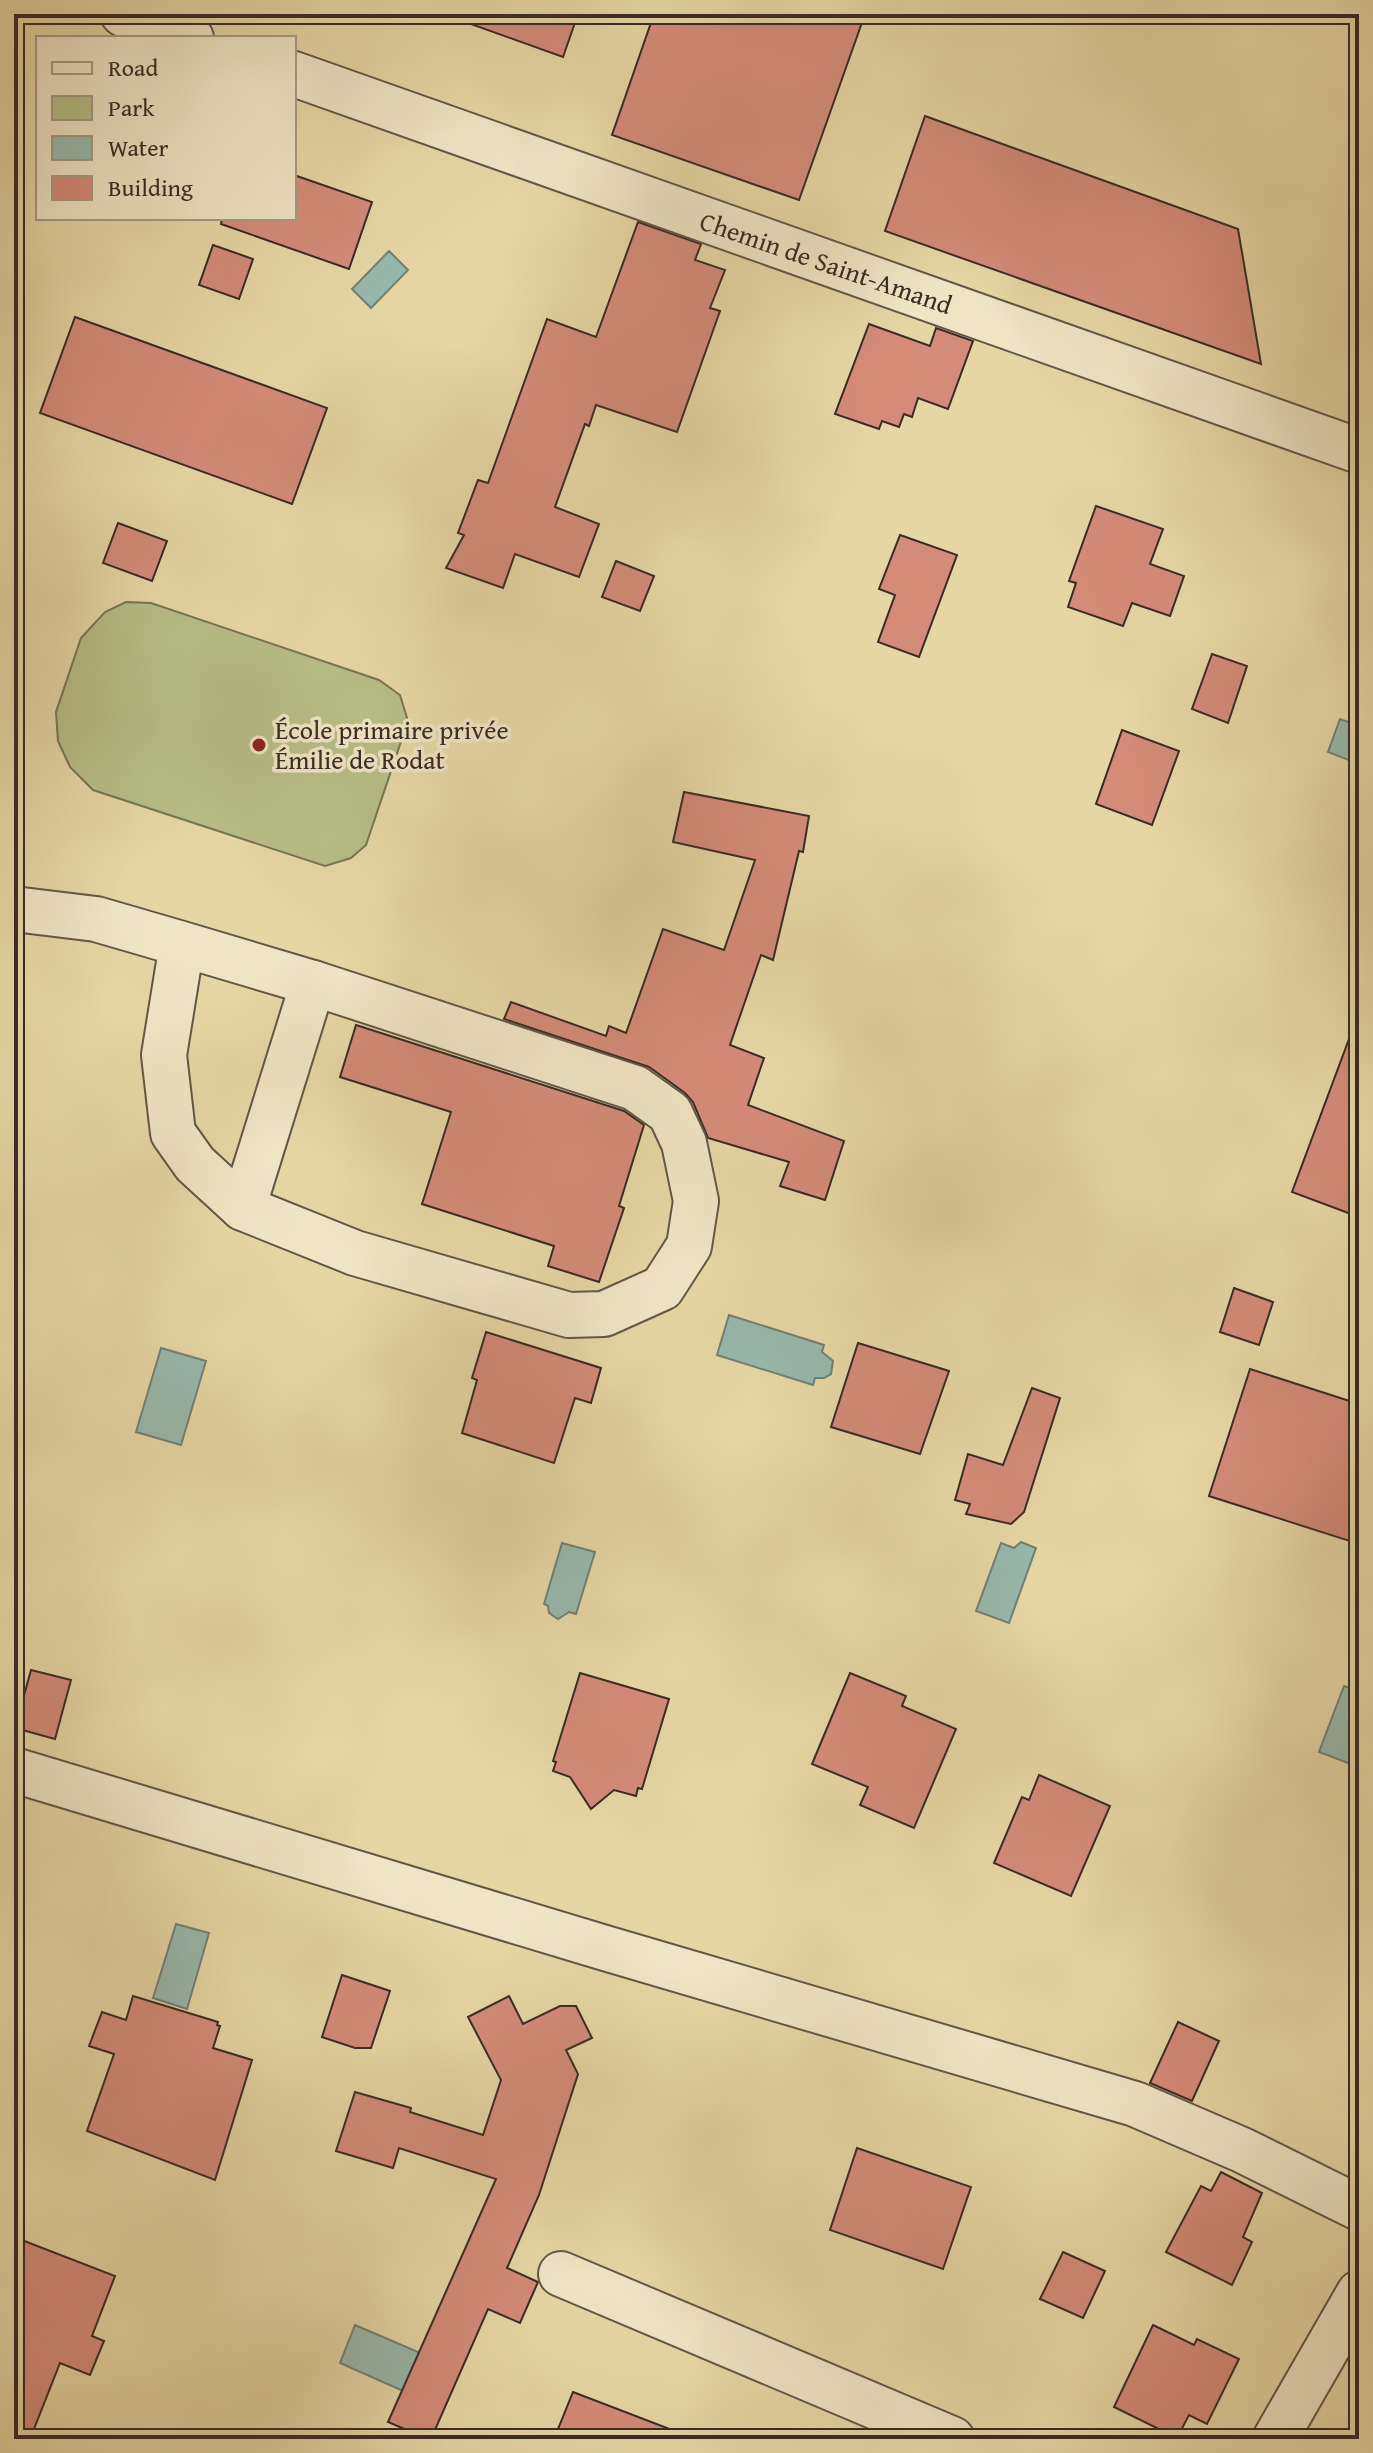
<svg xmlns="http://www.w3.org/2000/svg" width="1373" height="2453" viewBox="0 0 1373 2453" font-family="'Gentium Book Plus',serif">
<rect width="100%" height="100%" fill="#e6d6a4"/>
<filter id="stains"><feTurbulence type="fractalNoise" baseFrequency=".0025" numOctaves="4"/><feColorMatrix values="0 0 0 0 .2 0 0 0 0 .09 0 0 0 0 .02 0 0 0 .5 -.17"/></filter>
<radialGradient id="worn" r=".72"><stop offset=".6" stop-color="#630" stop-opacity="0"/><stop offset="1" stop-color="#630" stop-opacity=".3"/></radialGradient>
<path fill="#b6bd85" stroke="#787456" stroke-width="2" d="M126,602l25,1 228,77 21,15 8,26 -42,124 -15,13 -26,8 -232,-76 -23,-23 -12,-26 -2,-29 25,-74 24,-26z"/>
<g fill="#97b8ac" stroke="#718076" stroke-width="2">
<path d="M389,251l19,19 -37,38 -19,-19z"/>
<path d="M1352,714l7,3v47l-31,-12 12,-33 8,3z"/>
<path d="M729,1315l95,30 -2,7 11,9 -2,13 -7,4h-9l-2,7 -96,-30z"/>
<path d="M161,1348l45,13 -25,84 -45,-13z"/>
<path d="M1021,1542l15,6 -27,75 -33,-12 25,-68 13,5z"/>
<path d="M562,1543l33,9 -19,62 -7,-2 -11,7 -9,-6 -1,-7 -4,-2z"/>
<path d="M1344,1686l15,5v58l-6,16 -34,-13z"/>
<path d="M176,1924l33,9 -22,76 -34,-11z"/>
<path d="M355,2325l91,39 -16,39 -90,-40z"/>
</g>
<g fill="#d48b78" stroke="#392b26" stroke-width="2">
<path d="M457,14h121l-15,43 -106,-38z"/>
<path d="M654,14h211l-66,186 -187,-65z"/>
<path d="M925,116l313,113 23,135 -376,-133z"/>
<path d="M294,175l78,27 -23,67 -128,-45 1,-6h72z"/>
<path d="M638,222l63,22 -6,16 30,10 -15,38 10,3 -43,121 -81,-27 -7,21 -4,-2 -30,83 44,17 -20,53 -64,-23 -12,34 -57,-20 18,-33 -6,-2 20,-53 10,3 59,-164 49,18z"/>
<path d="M213,245l40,14 -14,40 -40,-14z"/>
<path d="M75,317l252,91 -35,96 -252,-91z"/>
<path d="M869,324l61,22 6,-18 37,13 -25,68 -30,-11 -6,19 -8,-3 -5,13 -17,-6 -3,8 -44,-15z"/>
<path d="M1096,506l67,23 -13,35 34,12 -14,40 -38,-13 -9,23 -55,-19 8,-24 -7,-2z"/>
<path d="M118,523l49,18 -15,40 -49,-18z"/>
<path d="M900,535l57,20 -38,102 -41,-15 17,-47 -16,-6z"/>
<path d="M616,561l38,15 -14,35 -38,-14z"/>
<path d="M1212,654l35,12 -19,57 -36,-14z"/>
<path d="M1122,730l57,21 -27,74 -56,-21z"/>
<path d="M684,792l125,24 -6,36 -4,-1 -26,109 -12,-5 -31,90 34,13 -16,47 96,36 -19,59 -45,-14 9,-24 -81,-24 -15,-36 -8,-9 -36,-26 -145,-48 7,-17 95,34 3,-10 17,7 37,-104 61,21 31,-90 -82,-18z"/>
<path d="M1355,1023l4,1v193l-67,-25z"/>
<path d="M356,1025l268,86 20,14 -25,81 5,2 -25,74 -51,-16 6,-20 -132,-42 29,-92 -111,-35z"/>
<path d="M1234,1288l39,14 -14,43 -39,-13z"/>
<path d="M486,1332l115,36 -10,35 -16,-5 -21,65 -92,-30 15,-53 -5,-2z"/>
<path d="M858,1343l91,28 -29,83 -89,-27z"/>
<path d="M1250,1369l109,35v140l-150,-48z"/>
<path d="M1032,1388l28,10 -36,114 -13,12 -45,-10 4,-10 -15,-4 13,-46 35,11z"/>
<path d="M31,1670l40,10 -16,59 -40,-11z"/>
<path d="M580,1673l89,26 -27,90 -4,-1 -2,8 -22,-6 -23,19 -21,-32 -17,-6 3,-9 -3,-1z"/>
<path d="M850,1673l56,23 -4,10 54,23 -42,99 -54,-23 8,-18 -56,-23z"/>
<path d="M1039,1775l71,31 -39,90 -77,-33 28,-66 7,3z"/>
<path d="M342,1975l48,16 -19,57h-16l-33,-11z"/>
<path d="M133,1996l85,26 -1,3 3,1 -7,22 39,12 -37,120 -128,-49 27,-77 -25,-8 13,-34 24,8z"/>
<path d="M509,1996l14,28 37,-18h16l16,32 -26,12 12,24 -39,121 -32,73 31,14 -18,41 -32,-14 -57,130h-3l-40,-17 108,-243 -97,-31 -6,20 -57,-17 19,-59 56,16 -1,4 73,23 18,-55 -33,-63z"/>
<path d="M1178,2022l41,19 -27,60 -42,-18z"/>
<path d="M857,2148l114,39 -28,82 -113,-39z"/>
<path d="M1221,2172l41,21 -19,44 9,5 -20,43 -66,-33 35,-66 10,5z"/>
<path d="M14,2237l101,39 -23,60 12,5 -14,34 -30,-12 -30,76h-16z"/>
<path d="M1063,2252l42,19 -22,47 -43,-19z"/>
<path d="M1153,2325l41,20 3,-6 42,20 -32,65 -18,-9 -12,23 -63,-31z"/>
<path d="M573,2392l115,44 -1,3h-133z"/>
</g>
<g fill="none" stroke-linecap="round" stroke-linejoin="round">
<g stroke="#645646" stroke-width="48">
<g id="minor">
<path d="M123,14l68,24"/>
<path d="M294,74l1065,377"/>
<path d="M14,909l82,10 86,25 131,39 322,105 35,25 14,30 12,58 -7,45 -27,42 -58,26 -35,1 -214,-62 -112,-45 -48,-44 -22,-31 -9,-78 18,-111"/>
<path d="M243,1208l70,-225"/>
<path d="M14,1770l591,178 530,156 107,46 117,58"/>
<path d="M561,2274l391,165"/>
<path d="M1275,2439l84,-146"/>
</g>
</g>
<use href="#minor" stroke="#efe4c4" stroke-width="44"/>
</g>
<circle fill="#8f2418" stroke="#efe4c4" stroke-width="3" cx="259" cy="745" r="8"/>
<g text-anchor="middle" stroke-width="7" stroke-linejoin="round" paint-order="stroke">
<g font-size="26" fill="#392b26" stroke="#efe4c4">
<text transform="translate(826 263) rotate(19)" y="9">Chemin de Saint-Amand</text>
</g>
<g font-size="26" fill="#392b26" stroke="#efe4c4" text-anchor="start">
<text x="275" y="739">École primaire privée<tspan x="275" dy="30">Émilie de Rodat</tspan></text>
</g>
</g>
<rect width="1373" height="2453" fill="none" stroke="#e6d6a4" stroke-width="48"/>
<rect x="16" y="16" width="1341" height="2421" fill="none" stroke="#392b26" stroke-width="4"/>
<rect x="24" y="24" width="1325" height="2405" fill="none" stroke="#392b26" stroke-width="2"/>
<rect x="36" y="36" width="260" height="184" fill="#efe4c4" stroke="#a69a85" stroke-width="2"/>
<rect x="52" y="62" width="40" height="12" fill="#efe4c4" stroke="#a69a85" stroke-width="2"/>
<text x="108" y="76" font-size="24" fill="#392b26">Road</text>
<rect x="52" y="96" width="40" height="24" fill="#b6bd85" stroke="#a69a85" stroke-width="2"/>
<text x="108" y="116" font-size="24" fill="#392b26">Park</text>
<rect x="52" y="136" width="40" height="24" fill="#97b8ac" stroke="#a69a85" stroke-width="2"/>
<text x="108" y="156" font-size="24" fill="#392b26">Water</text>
<rect x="52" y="176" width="40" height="24" fill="#d48b78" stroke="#a69a85" stroke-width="2"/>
<text x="108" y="196" font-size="24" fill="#392b26">Building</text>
<rect width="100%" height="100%" filter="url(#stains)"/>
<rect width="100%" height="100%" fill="url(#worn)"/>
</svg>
